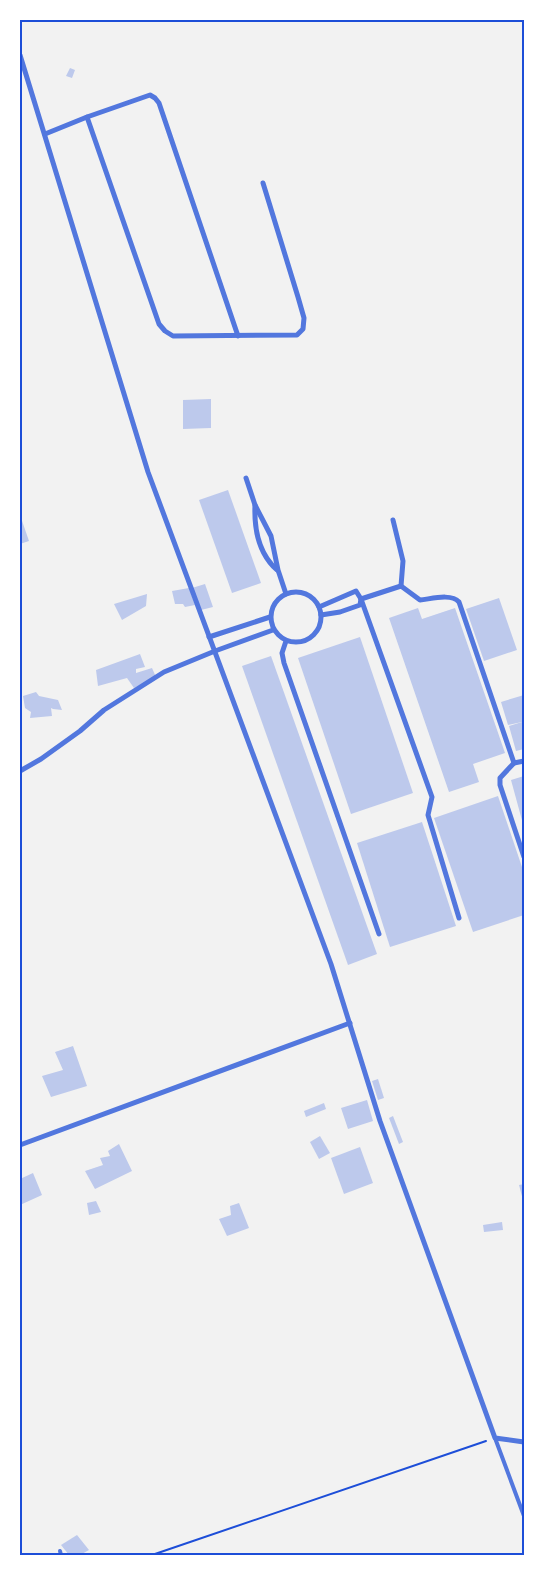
<svg xmlns="http://www.w3.org/2000/svg" width="544" height="1575" viewBox="0 0 544 1575" font-family="Figtree,sans-serif">
<rect width="100%" height="100%" fill="#f2f2f2"/>
<g fill="#bdc9ec">
<path d="M70,68l5,2 -3,8 -6,-2z"/>
<path d="M211,399v29l-28,1v-29z"/>
<path d="M228,490l33,93 -29,10 -33,-93z"/>
<path d="M20,515l9,26 -9,3z"/>
<path d="M205,584l8,23 -12,3 -9,-22z"/>
<path d="M189,588l6,17 -10,2 -2,-3h-8l-3,-13z"/>
<path d="M147,594l-1,12 -24,14 -8,-16z"/>
<path d="M499,598l18,52 -33,11 -18,-52z"/>
<path d="M418,608l4,11 33,-11 50,145 -32,11 6,18 -30,10 -60,-174z"/>
<path d="M360,637l53,156 -62,21 -53,-156z"/>
<path d="M140,654l5,13 -9,2v4l16,-5 4,9 -22,11 -7,-10 -29,8 -2,-16z"/>
<path d="M271,656l106,298 -29,11 -106,-299z"/>
<path d="M36,692l3,4 19,4 4,10 -9,-1 -2,-1 1,8 -22,2 1,-6 -6,-4 -2,-12z"/>
<path d="M524,695v54l-8,2 -7,-25 13,-4 -14,3 -7,-23z"/>
<path d="M524,776v48h-1l-12,-44z"/>
<path d="M498,796l26,77v42l-51,17 -39,-114z"/>
<path d="M422,822l34,104 -66,21 -33,-104z"/>
<path d="M73,1046l14,40 -36,11 -9,-21 21,-6 -8,-18z"/>
<path d="M378,1079l6,19 -6,2 -6,-19z"/>
<path d="M367,1100l6,21 -25,8 -7,-21z"/>
<path d="M324,1103l2,6 -20,8 -2,-6z"/>
<path d="M393,1116l10,26 -4,2 -10,-26z"/>
<path d="M320,1136l10,17 -11,6 -9,-17z"/>
<path d="M119,1144l13,27 -37,18 -10,-18 18,-6 -3,-7 10,-2 -2,-5z"/>
<path d="M360,1147l13,36 -29,11 -13,-36z"/>
<path d="M33,1173l9,22 -22,10v-26z"/>
<path d="M524,1184v16h-1l-4,-15z"/>
<path d="M96,1201l5,11 -12,3 -2,-12z"/>
<path d="M239,1203l10,25 -22,8 -8,-17 12,-4 -1,-9z"/>
<path d="M502,1222l1,8 -19,2 -1,-7z"/>
<path d="M77,1535l12,15 -9,5h-11l-8,-10z"/>
</g>
<g fill="none" stroke-linecap="round" stroke-linejoin="round">
<path stroke="#1d4ed8" stroke-width="2" d="M152,1555l334,-114"/>
<g stroke="#5277de" stroke-width="4">
<path d="M495,1438l29,78"/>
<path d="M60,1551l1,4"/>
</g>
<g stroke="#5277de" stroke-width="5">
<path d="M20,55l128,417 183,492 49,157 115,317 29,4"/>
<path d="M87,117l72,207 6,7 8,5 124,-1 6,-6 1,-11 -6,-21 -35,-114"/>
<path d="M45,134l42,-17 63,-22 5,3 4,5 79,233"/>
<path d="M246,478l9,27 16,31 7,34 8,24"/>
<path d="M255,505c-1,24 4,49 22,65"/>
<path d="M393,520l10,41 -2,25"/>
<circle cx="296" cy="617" r="25"/>
<path d="M361,599l40,-13 19,14c11,-1 31,-7 39,2l55,161 10,-2"/>
<path d="M319,607l37,-16 5,8 71,198 -4,18 31,103"/>
<path d="M321,615l19,-3 20,-7 1,-6"/>
<path d="M209,637l61,-20"/>
<path d="M286,641l-4,12 2,10 95,271"/>
<path d="M514,763l-14,15v7l24,72"/>
<path d="M20,771l21,-12 39,-28 24,-21 60,-38 51,-21 58,-21"/>
<path d="M20,1145l330,-122"/>
</g>
</g>
<rect width="544" height="1575" fill="none" stroke="#ffffff" stroke-width="42"/>
<rect x="21" y="21" width="502" height="1533" fill="none" stroke="#1d4ed8" stroke-width="2"/>
</svg>
